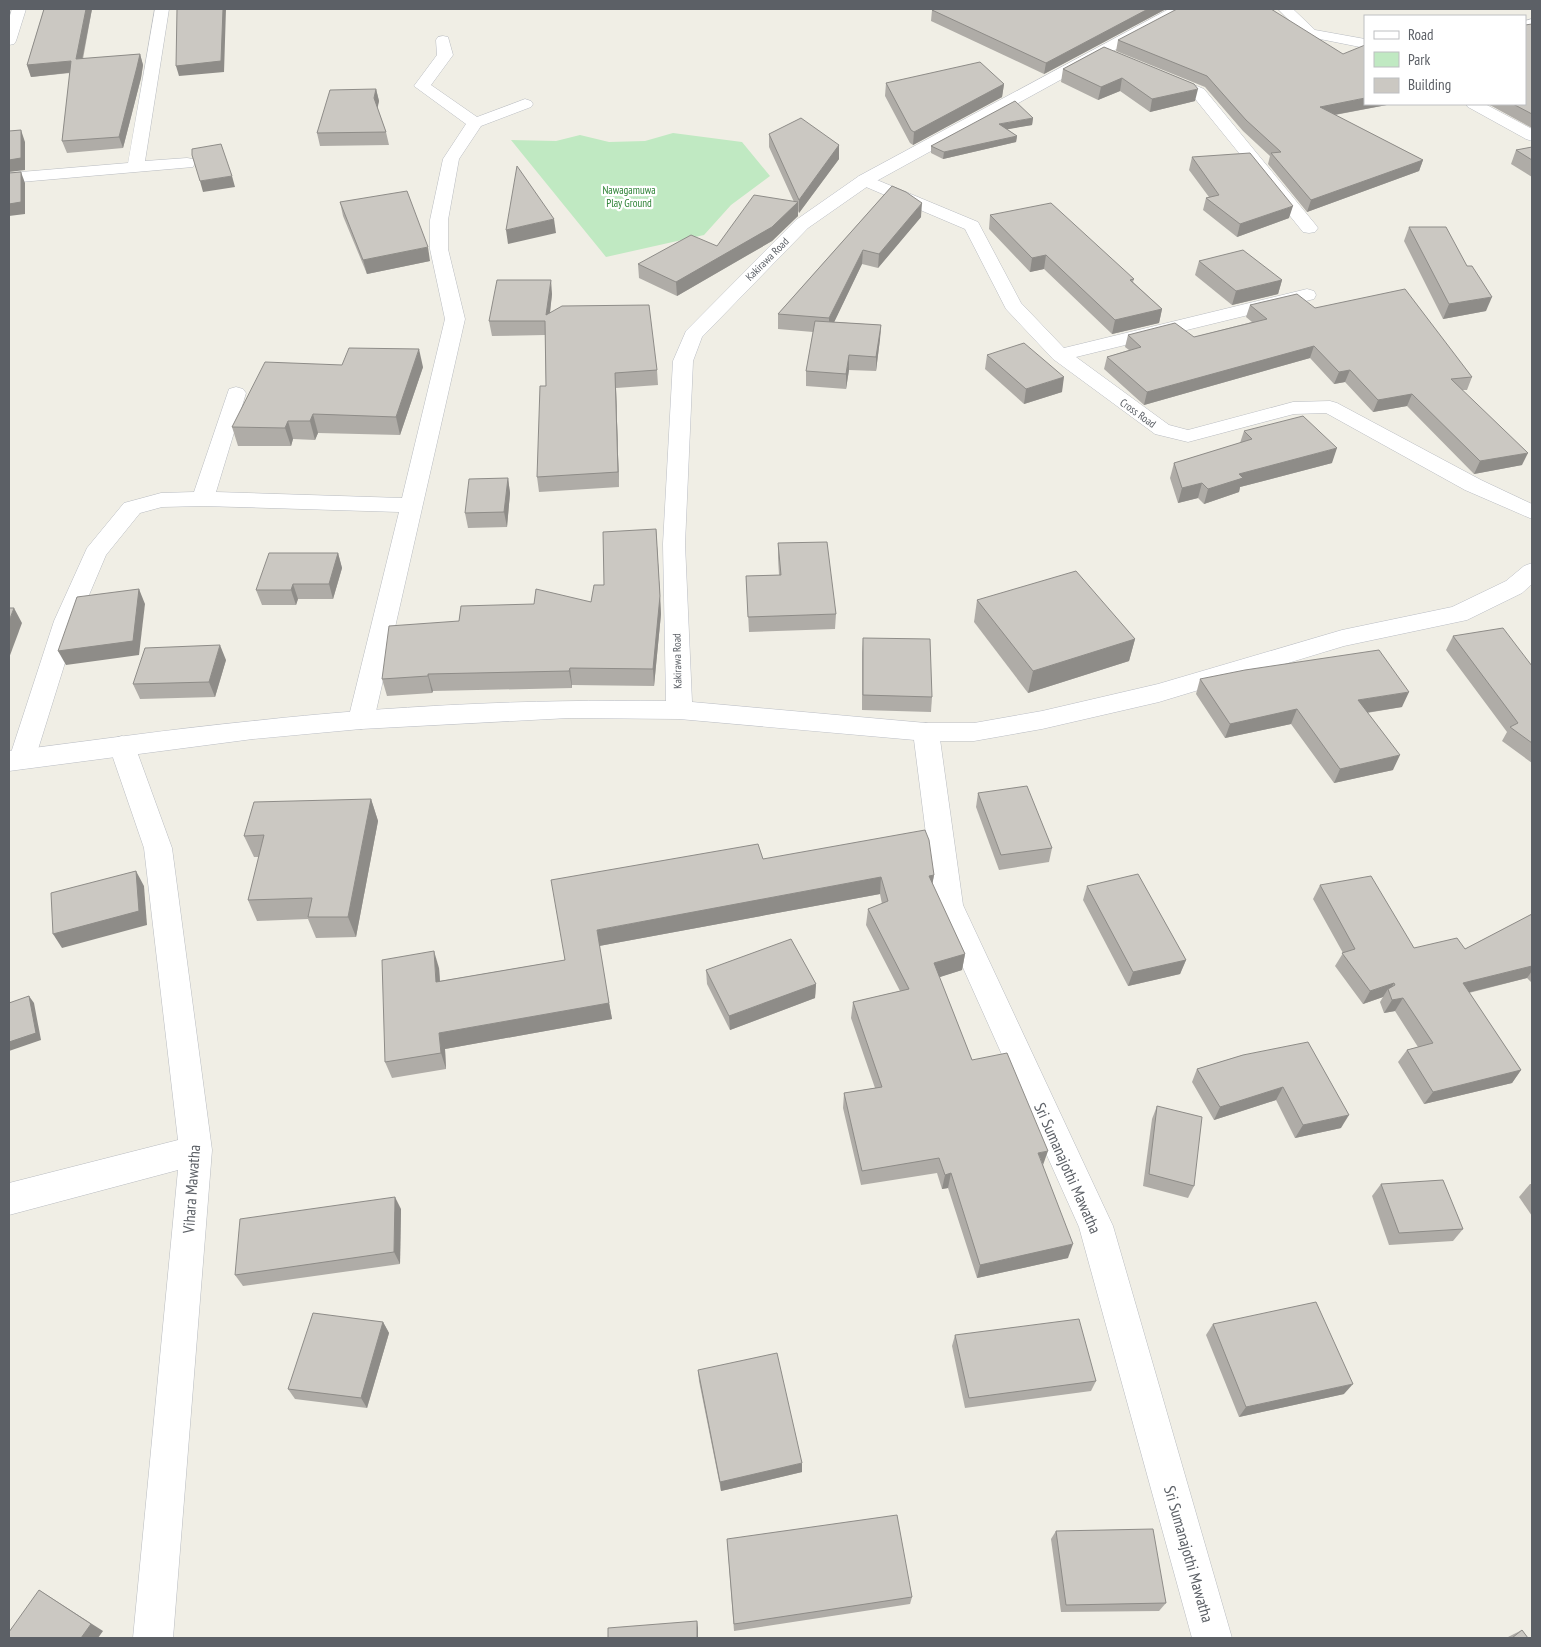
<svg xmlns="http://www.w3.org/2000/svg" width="1541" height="1647" viewBox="0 0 1541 1647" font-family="'PT Sans Narrow',sans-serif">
<rect width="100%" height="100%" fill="#f0eee5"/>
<path fill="#c0e9c2" d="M673,133l69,9 28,34 -39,29 -27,30 -98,22 -95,-117 45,1 24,-6 29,7 36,-1z"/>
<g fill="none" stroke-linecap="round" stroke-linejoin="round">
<g stroke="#b9bcc1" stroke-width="1">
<g id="street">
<path d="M12,9h14l-10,32 -2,3 -5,1v-26z"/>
<path d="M155,9h14l-24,152 42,-3 6,1 2,4 -2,4 -184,16v-10l119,-10z"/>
<path d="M1278,9h15l22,21 50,9v9l-60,-12z"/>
<path d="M1532,19v9l-7,2v-9z"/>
<path d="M443,36l5,1 5,18 -22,30 46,32 48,-18 6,2 2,3 -2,3 -50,19 -22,33 -11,61v29l17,70 -91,401 -4,7 -9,2 -9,-2 -4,-7 51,-208 -196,-6 -41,1 -22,6 -34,42 -28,66 -43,138 -4,7 -9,3 -9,-3 -4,-7 45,-138 33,-73 37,-45 37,-10 33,-1 35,-103 7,-2 7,2 3,4 -30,99 186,6 43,-179 -15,-70v-29l13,-61 23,-35 -52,-38 23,-31 -1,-15 2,-3z"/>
<path d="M1163,72l41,17 111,135 3,4 -3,4 -6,1 -6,-1 -111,-137 -34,-15 -3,-3 3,-3z"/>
<path d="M1466,104h19l47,25v12l-6,-2 -58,-32z"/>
<path d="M865,175l113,47 43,81 43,45 243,-59 7,2 2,4 -2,4 -238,58 93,68 19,5 105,-28 37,-1 7,2 144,77 51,24v15l-67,-29 -139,-77 -32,1 -106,28 -33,-8 -102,-75 -47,-50 -41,-80 -106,-45 -3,-4 3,-4z"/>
<path d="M926,723l9,2 4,7 24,173 150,321 119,412h-40l-113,-411 -144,-322 -22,-173 4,-7z"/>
<path d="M122,736l9,3 4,7 37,102 40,302 -39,488h-40l45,-468 -169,45v-32l169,-43 -34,-292 -35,-102 4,-7z"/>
</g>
</g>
<g stroke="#babdc4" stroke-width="1">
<path id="secondary" d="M1169,9h17l-2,3 -313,172 -63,44 -106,109 -9,24 -8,183 7,158 234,21h48l68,-12 116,-27 184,-54 110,-23 54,-26 18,-15 8,-3v21l-10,9 -55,27 -123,26 -185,56 -117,27 -68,12h-48l-247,-22 -110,-1 -208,11 -108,10 -244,32v-20c81,-10 163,-22 244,-30 137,-15 275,-22 413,-20l-3,-157 10,-183 13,-30 110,-111 63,-44z"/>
</g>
<use href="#street" fill="#fff" fill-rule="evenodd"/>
<use href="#secondary" fill="#fff" fill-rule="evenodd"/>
</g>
<g fill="#afaca7">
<path d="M44,9h48l-9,50 57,-5 3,11 -2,13 -18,70 -56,5 -5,-12 8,-68 -39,4 -4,-12z"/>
<path d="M1166,9l-122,65 -113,-53 1,-11z"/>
<path d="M1532,24v104l-44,-24h37z"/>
<path d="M1118,40l247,64h27l-57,11 88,45 -4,11 -112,41 -39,-48 2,-8 -27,-25 -38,-44 -89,-36z"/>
<path d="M1104,47l91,54 -45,11 -30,-21 -22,9 -37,-18 2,-13z"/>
<path d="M886,83l118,1 -2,13 -89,48 -3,-2 -25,-47z"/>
<path d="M376,89l3,12 -2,6 9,25 3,13 -69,1 -3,-13z"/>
<path d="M1033,118l-1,7 -25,4 10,7 -1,6 -73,17 -12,-6v-7z"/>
<path d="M769,134l70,11v14l-40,54 -1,-2v5l-26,25 -95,55 -38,-18 -1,-14 79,-18 77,-44 -25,-55z"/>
<path d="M1532,147v30l-21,-13 5,-14z"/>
<path d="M1192,157l97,61 -52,19 -34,-27 3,-12 3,-1 -20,-27z"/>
<path d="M892,186l29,31 -43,51 -16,-4 -28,58 47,3 -1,14 -4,32 -27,-1 -3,19 -40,-3v-15l7,-39 -35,-3v-15z"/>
<path d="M340,202l90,59 -63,13 -24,-58z"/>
<path d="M990,215l144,64 -1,3 29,27 -3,14 -47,11 -68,-65 -14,3 -41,-43z"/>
<path d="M1409,227l77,84 -43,8 -39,-78z"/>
<path d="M1199,261l83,19 -4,14 -46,11 -37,-30z"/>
<path d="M552,294l-2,19 107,57 1,15 -42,3 3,99 -80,5 -2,-15 9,-91 -1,-51 -53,1 -3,-15z"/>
<path d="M1250,305l65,3 157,69 -5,13h-5l60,75 -48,9 -67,-68 -34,6 -28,-30 -11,2 -24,-26 -166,47 -40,-36 3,-12 22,-7 -4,-3 3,-12 66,2 58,-15 -6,-5z"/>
<path d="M987,355l75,37 -38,12 -39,-35z"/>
<path d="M342,365l81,2 -23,68 -82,-2 -3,7 -22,-1 -2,7h-53l-6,-19z"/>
<path d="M1244,431l88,32 -92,24 -1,5 -35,12 -6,-6 -20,5 -8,-25 4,-15 66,-20z"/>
<path d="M508,478l2,15 -3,34 -39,1 -3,-15z"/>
<path d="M656,529l5,85 -7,72 -82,-1v3l-139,3 -1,2 -45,3 -5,-17 77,-58 75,-17 57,-2 13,-17z"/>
<path d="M778,543l58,71 -1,15 -86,3 -3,-56 33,-1 -1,-17z"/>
<path d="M338,553l4,15 -9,31h-35l-2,6h-34l-6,-15z"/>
<path d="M977,600l158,39 -6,22 -101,32 -54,-71z"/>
<path d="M1453,636l79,30v97l-30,-22 5,-9 -61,-82z"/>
<path d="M863,638l69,59 -1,15 -69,-2v-57z"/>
<path d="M226,660l-11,37 -75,2 -7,-15z"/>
<path d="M1200,679l202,28 -35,6 26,57 -59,13 -43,-59 -66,14 -29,-44z"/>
<path d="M978,793l74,55 -3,14 -50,8 -23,-63z"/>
<path d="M371,799l7,22 -22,116 -40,1 -8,-19 -51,2 -9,-21 11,-43h-5l-10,-21z"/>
<path d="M763,859l171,16 -2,9 33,70 -3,16 -23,7 33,83 71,105 25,93 -91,20 -29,-90 -6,1 -5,-16 -76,12 -18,-77 1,-15 31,-5 -24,-70 2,-16 47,-11 -34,-66 2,-16 14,-5 -2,-10 -281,52 13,73 -167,30 1,20 -54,9 -7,-16 54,-94 1,13 125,-21z"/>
<path d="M1320,885l94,63 51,1 67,-35v69l-5,-5 -58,15 52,77 -9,13 -88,21 -26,-42 9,-12 11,-3 -23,-36 -11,2 -4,-11 3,-5 -20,7 -28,-38 8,-13 -30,-54z"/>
<path d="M1087,886l99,74 -6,14 -52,12 -45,-86z"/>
<path d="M706,970l110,14 -1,14 -85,32 -23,-46z"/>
<path d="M1243,1055l98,73 -46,10 -19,-38 -62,20 -22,-38 5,-13z"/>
<path d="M1157,1106l37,80 -6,12 -45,-12 9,-67z"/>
<path d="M1381,1184l82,45 -10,12 -64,4 -17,-49z"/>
<path d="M1530,1184h2v32l-13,-19z"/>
<path d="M401,1209l-1,55 -157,22 -8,-11z"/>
<path d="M383,1322l6,11 -22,75 -72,-9 -7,-10z"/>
<path d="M1213,1324l131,70 -105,23 -33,-82z"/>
<path d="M955,1335l141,46 -5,10 -126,17 -13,-62z"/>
<path d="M698,1370l104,102 -81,19 -22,-110z"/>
<path d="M1056,1531l110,72 -7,8 -98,1 -10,-73z"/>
<path d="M727,1539l185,58 -2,7 -176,27z"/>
<path d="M1522,1630l6,8h-21l1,-1z"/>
</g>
<g fill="#8e8c88">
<path d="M86,9h6l-12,61 -4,-11z"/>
<path d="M223,9h3l-2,63 -45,4 -3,-10z"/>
<path d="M1148,9h18l-122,65 2,-11z"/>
<path d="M140,54l3,11 -2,13 -18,70 -4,-11z"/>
<path d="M71,61l4,11 -44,5 -4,-12z"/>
<path d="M1122,78l-2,13 -22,9 3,-13z"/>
<path d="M1004,84l-2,13 -89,48 1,-13z"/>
<path d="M376,89l3,12 -2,10 -3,-13z"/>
<path d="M1198,89l-3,12 -45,11 2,-13z"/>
<path d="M1365,98v6h27l-75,14 3,-11z"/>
<path d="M1033,118l-1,7 -34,6 1,-7z"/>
<path d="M21,130l4,12v28l-16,2v-12z"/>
<path d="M1017,136l-1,6 -73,17 1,-7z"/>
<path d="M839,145v14l-40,54v-13z"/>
<path d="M1423,160l-4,11 -112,41 4,-12z"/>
<path d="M21,172l4,11v31l-16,2v-12z"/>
<path d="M232,176l3,11 -32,5 -3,-11z"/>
<path d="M798,202v14l-26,25 -95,55 -1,-14z"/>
<path d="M922,203l-1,14 -43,51 1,-14z"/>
<path d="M1293,206l-4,12 -52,19 3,-13z"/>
<path d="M554,219l2,14 -48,11 -2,-14z"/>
<path d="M428,247l2,14 -63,13 -4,-14z"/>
<path d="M863,250l-1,14 -33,69v-15z"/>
<path d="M1046,255l-2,14 -14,3 2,-14z"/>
<path d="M551,280l1,14 -4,35 -2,-14z"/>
<path d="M1282,280l-4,14 -46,11 4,-14z"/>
<path d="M1492,297l-6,14 -43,8 6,-15z"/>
<path d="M1162,309l-3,14 -47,11 3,-14z"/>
<path d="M881,325l-1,14 -4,32v-14z"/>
<path d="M1314,346l-4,12 -166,47 3,-13z"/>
<path d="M419,349l4,18 -23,68 -4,-18z"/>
<path d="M849,355v15l-3,19v-15z"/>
<path d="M1350,370l-5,12 -11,2 5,-12z"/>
<path d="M615,373l1,15 3,99 -1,-15z"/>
<path d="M1064,377l-2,15 -38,12 2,-15z"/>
<path d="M1412,394l-5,12 -34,6 5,-12z"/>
<path d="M313,414l5,19 -3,7 -5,-19z"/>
<path d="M288,421l5,18 -2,7 -6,-18z"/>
<path d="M1337,448l-5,15 -92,24 -1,5 -35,12 4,-15 31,-15z"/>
<path d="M1528,453l-6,12 -48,9 6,-13z"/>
<path d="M508,478l2,15 -3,34 -3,-15z"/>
<path d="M1202,483l-4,15 -20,5 4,-15z"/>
<path d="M656,529l5,85 -7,72 -1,-17z"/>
<path d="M338,553l4,15 -9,31 -4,-15z"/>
<path d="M293,584l5,15 -2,6 -5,-15z"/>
<path d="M139,589l6,15 -6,51 -73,10 -8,-14z"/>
<path d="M14,608l8,15 -13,35v-37z"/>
<path d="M1135,639l-6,22 -101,32 5,-22z"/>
<path d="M220,645l6,15 -11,37 -6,-15z"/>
<path d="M570,668l2,17v3l-3,-17z"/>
<path d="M428,674l5,17 -1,2 -4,-17z"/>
<path d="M1409,692l-7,15 -51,8 7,-15z"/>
<path d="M1297,709l-6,15 -66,14 5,-14z"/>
<path d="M1400,755l-7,15 -59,13 6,-14z"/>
<path d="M371,799l7,22 -22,116 -8,-20z"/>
<path d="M136,871l8,15 3,39 -85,23 -9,-14z"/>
<path d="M934,875l-3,17 -2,-16z"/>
<path d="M881,877l-1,17 -281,52 -2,-16z"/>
<path d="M434,951l5,17 2,30 -5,-16z"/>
<path d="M965,954l-3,16 -31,10 3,-17z"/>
<path d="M1186,960l-6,14 -52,12 5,-14z"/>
<path d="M1532,966v5l-5,7 -73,18 9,-13z"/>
<path d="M1394,983l-5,9 -1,-3 -5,8 -20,7 7,-13z"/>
<path d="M816,984l-1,14 -85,32 -1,-14z"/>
<path d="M29,996l5,7 7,37 -32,11v-9z"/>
<path d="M1403,998l-8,13 -11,2 8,-13z"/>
<path d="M609,1003l3,16 -167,30 1,20 -5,-16 -2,-20z"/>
<path d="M1521,1070l-9,13 -88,21 9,-12z"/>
<path d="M1283,1087l-7,13 -62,20 6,-13z"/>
<path d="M1349,1115l-8,13 -46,10 8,-13z"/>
<path d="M1048,1151l-5,14 -5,-12z"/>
<path d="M951,1173l-3,15 -6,1 3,-14z"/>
<path d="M395,1197l6,12 -1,55 -6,-12z"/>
<path d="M1073,1244l-5,14 -91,20 3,-13z"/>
<path d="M383,1322l6,11 -22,75 -6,-10z"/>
<path d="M1353,1384l-9,10 -105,23 7,-10z"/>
<path d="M802,1463v9l-81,19 -1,-9z"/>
<path d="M39,1590l64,41 -5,7h-17z"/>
<path d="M697,1621l1,7v10h-1z"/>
</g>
<g fill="#cbc8c2" stroke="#8e8c88">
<path d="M44,9h42l-10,50 64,-5 -3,13 -18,70 -57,4 9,-80 -44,4z"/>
<path d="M177,9h46l-2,52 -45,5z"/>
<path d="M937,9h211l-102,54 -114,-53z"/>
<path d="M1177,9h94l72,45 22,-9v53l-45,9 103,53 -112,40 -40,-47 10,-1 -35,-32 -39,-44 -89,-36z"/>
<path d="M1532,24v90l-19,-10h12v-79z"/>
<path d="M1104,47l90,37 4,5 -46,10 -30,-21 -21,9 -38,-18z"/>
<path d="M980,62l24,22 -90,48 -3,-2 -25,-47z"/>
<path d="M376,89l-2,9 12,34 -69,1 13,-43z"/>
<path d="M1015,101l18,17 -34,6 18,12 -73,16 -13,-6z"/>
<path d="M801,118l38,27 -40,55 -30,-66z"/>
<path d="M21,130v28l-12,2v-29z"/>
<path d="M221,144l11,32 -32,5 -8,-26v-6z"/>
<path d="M1532,147v13l-16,-10z"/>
<path d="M1250,153l43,53 -53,18 -34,-26 13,-3 -27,-38z"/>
<path d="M517,166l37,53 -48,11z"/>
<path d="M21,172v30l-12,2v-31z"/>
<path d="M892,186l14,6 16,11 -43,51 -16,-4 -34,68 -51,-4z"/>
<path d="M407,191l21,56 -65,13 -23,-58z"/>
<path d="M754,195l44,7 -26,25 -96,55 -38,-18 53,-29 26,11z"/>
<path d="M1051,203l83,76 -4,1 32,29 -47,11 -69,-65 -14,3 -42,-43z"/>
<path d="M1409,227h37l21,39h5l20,31 -43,7z"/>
<path d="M1243,250l39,30 -46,11 -37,-30z"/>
<path d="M497,280h54l-5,35 16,-9 87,-1 8,65 -42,3 3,99 -81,5 3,-91h6l-1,-65h-56z"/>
<path d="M1405,289l67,88 -21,2 77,74 -48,8 -68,-67 -34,6 -28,-30 -11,2 -25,-26 -167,46 -40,-35 34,-10 -13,-12 47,-12 19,14 73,-18 -17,-14 47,-11 18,14z"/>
<path d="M815,321l66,4 -5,32 -27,-2 -3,19 -40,-3z"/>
<path d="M1024,343l40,34 -38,12 -39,-34z"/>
<path d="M349,348l70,1 -23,68 -83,-3 -3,7h-22l-3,7 -53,-1 33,-65 77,3z"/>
<path d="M1303,416l34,32 -98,26 4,4 -35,11 -6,-6 -20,5 -8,-25 78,-24 -8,-8z"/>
<path d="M508,478l-4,34 -39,1 4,-34z"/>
<path d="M656,529l4,67 -7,73 -83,-1 -1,3 -141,3v2l-46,3 7,-53 70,-5 2,-15 73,-2 2,-15 55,13 3,-17h10l-1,-53z"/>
<path d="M827,542l9,72 -88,3 -2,-41 35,-1 -3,-32z"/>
<path d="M269,553h69l-9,31h-36l-2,6h-35z"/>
<path d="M1076,571l59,68 -102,32 -56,-71z"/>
<path d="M139,589l-6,52 -75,10 19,-54z"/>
<path d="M9,608h5l-5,13z"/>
<path d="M1503,628l29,38v77l-22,-16 8,-4 -65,-87z"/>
<path d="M863,638l67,1 2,58 -69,-2z"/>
<path d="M220,645l-11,37 -76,2 12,-36z"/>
<path d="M1379,650l30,42 -51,8 42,55 -60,14 -43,-60 -67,15 -30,-45 45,-9z"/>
<path d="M1027,786l25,62 -51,7 -23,-62z"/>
<path d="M371,799l-23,118h-40l4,-19 -64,2 16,-65 -20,1 10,-34z"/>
<path d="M925,830l4,10 5,35 -5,1 36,78 -31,9 38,97 35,-7 41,98 -10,2 35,91 -93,21 -29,-92 -6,2 -6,-17 -77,13 -18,-78 38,-6 -29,-85 56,-13 -41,-80 20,-8 -7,-24 -284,53 12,73 -170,30 2,20 -56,9 -3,-102 52,-9 2,31 129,-22 -14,-80 207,-36 5,15z"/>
<path d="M136,871l3,40 -86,23 -2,-41z"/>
<path d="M1138,874l48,86 -53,12 -46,-86z"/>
<path d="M1371,876l43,72 43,-10 8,11 67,-35v52l-69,17 58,87 -88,22 -26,-42 26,-7 -30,-45 -11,2 -4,-11 7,-4 -1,-2 -24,8 -28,-38 13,-4 -35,-64z"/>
<path d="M791,939l25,45 -87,32 -23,-46z"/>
<path d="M29,996l7,37 -27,9v-39z"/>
<path d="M1308,1042l41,73 -46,10 -20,-38 -63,20 -23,-38 46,-14z"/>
<path d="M1157,1106l45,11 -8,69 -45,-12z"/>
<path d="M1443,1180l20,49 -64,4 -18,-49z"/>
<path d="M395,1197l-1,55 -159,23 5,-56z"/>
<path d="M1316,1302l37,82 -107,23 -33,-83z"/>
<path d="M313,1313l70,9 -22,76 -73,-9z"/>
<path d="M1079,1319l17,62 -127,17 -14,-63z"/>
<path d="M777,1353l25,110 -82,19 -22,-112z"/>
<path d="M897,1515l15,82 -178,27 -7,-85z"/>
<path d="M1153,1529l13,74 -100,2 -10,-74z"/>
<path d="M39,1590l52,34 -10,14h-72v-6z"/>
<path d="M697,1621v17h-89v-10z"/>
<path d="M1522,1630l6,8h-16z"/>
</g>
<g text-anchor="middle" stroke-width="4.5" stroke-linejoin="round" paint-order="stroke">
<g font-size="11" fill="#2f8337" stroke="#fff">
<text x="629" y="194">Nawagamuwa<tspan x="629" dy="13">Play Ground</tspan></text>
</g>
<g font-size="11" fill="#5c6066" stroke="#fff">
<text transform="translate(767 259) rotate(-45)" y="4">Kakirawa Road</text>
<text transform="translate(1138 413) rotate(36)" y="4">Cross Road</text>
<text transform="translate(677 661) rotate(-91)" y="4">Kakirawa Road</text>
</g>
<g font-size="16" fill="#5c6066" stroke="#fff">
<text transform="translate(1068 1168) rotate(66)" y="6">Sri Sumanajothi Mawatha</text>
<text transform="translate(191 1189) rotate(-86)" y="6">Vihara Mawatha</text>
<text transform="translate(1189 1554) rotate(74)" y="6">Sri Sumanajothi Mawatha</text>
</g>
</g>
<rect width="1541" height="1647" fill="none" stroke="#5c6066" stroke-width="20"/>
<rect x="1364" y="15" width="162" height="90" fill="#ffffff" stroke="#bebfc2"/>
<rect x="1374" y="31" width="25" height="8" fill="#ffffff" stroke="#bebfc2"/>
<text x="1408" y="40" font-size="15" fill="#5c6066">Road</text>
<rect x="1374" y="52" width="25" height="15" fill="#c0e9c2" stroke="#bebfc2"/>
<text x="1408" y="65" font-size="15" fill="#5c6066">Park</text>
<rect x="1374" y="78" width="25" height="15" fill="#cbc8c2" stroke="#bebfc2"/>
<text x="1408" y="90" font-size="15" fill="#5c6066">Building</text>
</svg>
